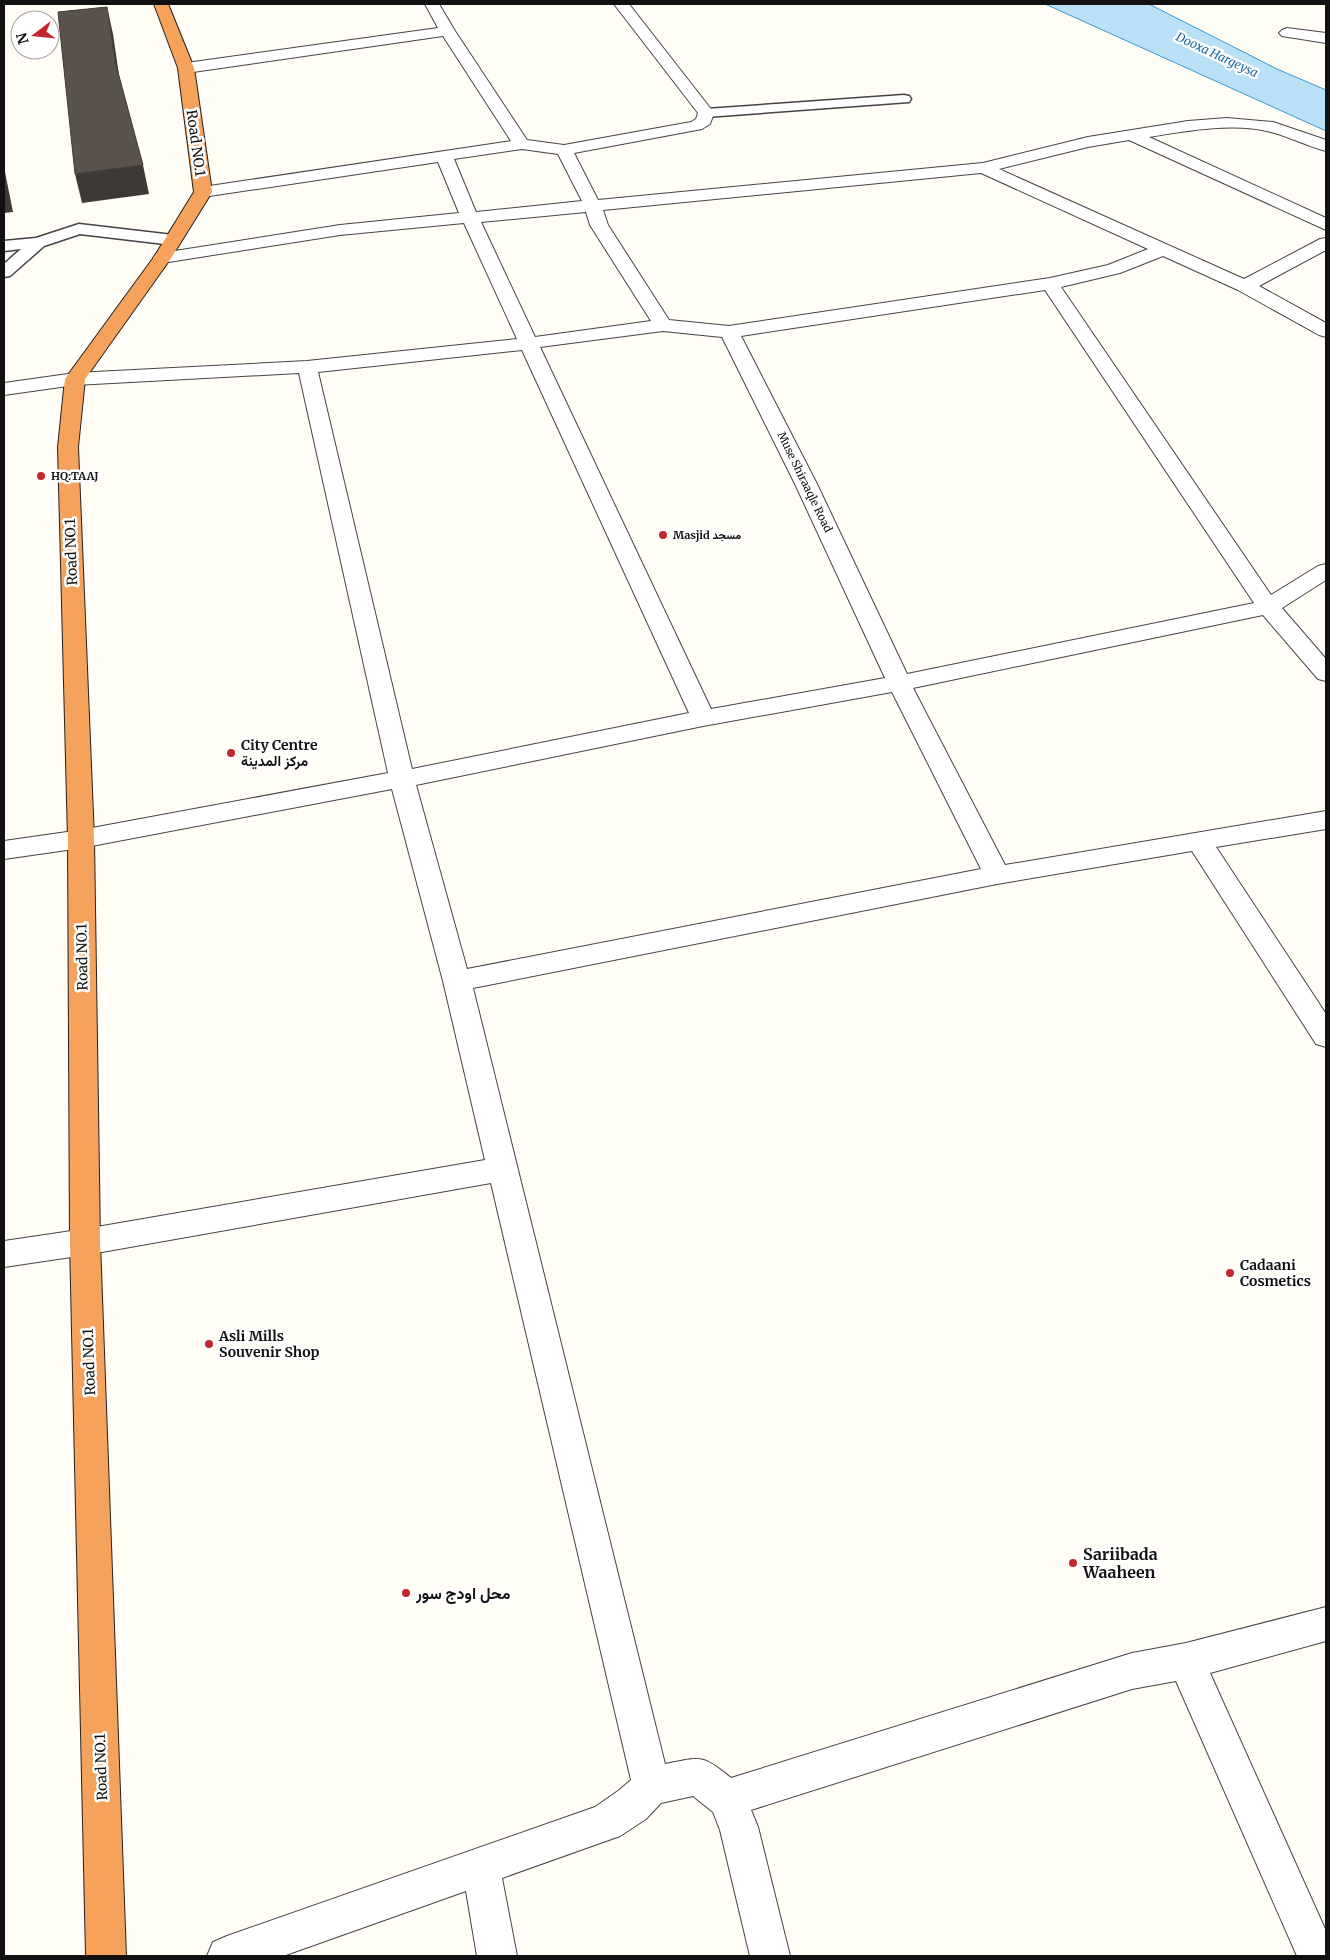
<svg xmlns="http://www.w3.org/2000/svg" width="1330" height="1960" viewBox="0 0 1330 1960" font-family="Merriweather,Vazirmatn,serif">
<rect width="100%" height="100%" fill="#fffdf5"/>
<path fill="#b9e0f7" stroke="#3f96cf" d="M1045,4h104l128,65 49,21v41z"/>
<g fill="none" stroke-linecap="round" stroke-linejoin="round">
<g stroke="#444" stroke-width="3">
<g id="lane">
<path d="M904,95l5,1 2,3 -2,3 -203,15 -5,-1 -2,-3 2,-3 5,-1z"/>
<path d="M79,224l94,11 6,2 2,3 -2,3 -6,2 -93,-11 -36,12 -34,30 -6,1v-13l17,-15 -17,2v-10l32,-3z"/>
</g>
</g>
<g stroke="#444" stroke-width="2">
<g id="street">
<path d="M425,4h14l16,27 72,109 37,5 127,-23 5,-3 2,-6 -84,-109h15l85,109 -4,11 -8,5 -128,24 24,47 385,-37 105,-26 100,-16 39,-3 46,4 53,18v11c-19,-5 -36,-14 -55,-19 -38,-10 -84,-1 -122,5l177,81v12l-197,-90 -41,7 -89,22 245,110 76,-40 6,-1v12l-67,36 67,37v14l-7,-2 -81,-45 -75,-34 -43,17 -59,14 210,308 47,-29 8,-2v16l-44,28 44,51v22l-8,-2 -55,-64 -350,73 92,177 321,-54v18l-110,18 110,167v33l-10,-3 -124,-193 -195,33 -524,104 192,776c36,-7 37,-10 66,14l401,-125 54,-10 140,-36v34l-116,32 116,258v25h-29l-121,-275 -44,8 -381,121 7,17 32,129h-40l-30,-126 -7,-18 -20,-16 -32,7 -15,16 -26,17 -118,42 15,78h-40l-11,-65 -183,65h-76l6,-14 14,-6 368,-129 23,-16 13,-11 -140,-597 -406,72 -81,12v-26l81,-12 400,-69 -42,-179 -51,-192 -311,59 -77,11v-18l77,-11 307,-57 -89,-400 -224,12 -71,10v-12l71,-10 232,-12 210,-22 -53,-116 -124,12 -178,28 -6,-1 -3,-4 3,-4 6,-1 178,-28 119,-12 -21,-51 -235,35 -6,-1 -3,-4 3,-4 6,-1 308,-46 -68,-105 -257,37 -6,-2 -2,-3 2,-3 6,-2 252,-35zM522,149l36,5 24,47 -106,11 -22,-53zM981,173l167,76 -40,16 -58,13 -321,48 -60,-6 -61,-95 -5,-15zM586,212l4,13 61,96 -116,16 -54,-115zM1045,290l209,313 -347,71 -90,-190 -76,-148zM663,331l59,6 73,147 90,194 -174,31 -171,-362zM522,350l167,363 -277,56 -94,-397zM892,692l89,177 -514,100 -51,-184 287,-59z"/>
<path d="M1287,28l39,5v10l-44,-7 -3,-3 3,-3z"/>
</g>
</g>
<g stroke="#222" stroke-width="2">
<path id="highway" d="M154,4h14l26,64 18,124 -41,66 -86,121 -7,68 16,392 6,403 26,714h-40l-16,-714 -2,-403 -10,-392 7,-68 89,-122 40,-65 -16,-124z"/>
</g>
<use href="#lane" fill="#fff" fill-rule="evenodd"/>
<use href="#street" fill="#fff" fill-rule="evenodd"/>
<use href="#highway" fill="#f5a25d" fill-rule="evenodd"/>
</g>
<g fill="#3f3936">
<path d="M107,7l6,27 8,55 -6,-28z"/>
<path d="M143,165l6,29 -67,9 -7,-29z"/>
<path d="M4,167l9,45 -9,1z"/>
</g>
<g fill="#5a524d" stroke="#3f3936">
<path d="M107,7l8,54 28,104 -68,9 -17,-162z"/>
<path d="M4,174l2,10h-2z"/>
</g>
<g fill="#c4262e" stroke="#fff" stroke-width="2">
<circle cx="41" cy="476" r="5"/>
<circle cx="663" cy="535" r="5"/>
<circle cx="231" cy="753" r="5"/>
<circle cx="1230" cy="1273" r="5"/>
<circle cx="209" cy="1344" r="5"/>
<circle cx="1073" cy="1563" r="5"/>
<circle cx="406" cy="1593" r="5"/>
</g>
<g text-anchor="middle" stroke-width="5" stroke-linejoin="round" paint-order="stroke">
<g font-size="11" font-weight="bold" fill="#111" stroke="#fff" text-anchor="start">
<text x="51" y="480">HQ:TAAJ</text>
<text x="673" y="539">Masjid مسجد</text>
</g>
<g font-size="11" fill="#111" stroke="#fff">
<text transform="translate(805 482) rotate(64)" y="4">Muse Shiraaqle Road</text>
</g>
<g font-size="12" font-style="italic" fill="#1768a6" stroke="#fff">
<text transform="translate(1217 55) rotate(25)" y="4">Dooxa Hargeysa</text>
</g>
<g font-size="14" fill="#111" stroke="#fff">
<text transform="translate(196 143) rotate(82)" y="5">Road NO.1</text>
<text transform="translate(71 552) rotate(-92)" y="5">Road NO.1</text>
<text transform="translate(82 957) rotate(-91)" y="5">Road NO.1</text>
<text transform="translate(89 1362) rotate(-92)" y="5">Road NO.1</text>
<text transform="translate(101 1767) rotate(-92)" y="5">Road NO.1</text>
</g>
<g font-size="14" font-weight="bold" fill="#111" stroke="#fff" text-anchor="start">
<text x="241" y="750">City Centre<tspan x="241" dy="16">مركز المدينة</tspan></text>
<text x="1240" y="1270">Cadaani<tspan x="1240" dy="16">Cosmetics</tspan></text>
<text x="219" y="1341">Asli Mills<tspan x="219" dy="16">Souvenir Shop</tspan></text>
</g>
<g font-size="16" font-weight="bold" fill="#111" stroke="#fff" text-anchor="start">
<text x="1083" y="1560">Sariibada<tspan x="1083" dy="18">Waaheen</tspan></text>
<text x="416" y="1599">محل اودج سور</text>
</g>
</g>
<rect width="1330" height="1960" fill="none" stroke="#111111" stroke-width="10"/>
<g transform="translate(35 35) rotate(254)"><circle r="24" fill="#ffffff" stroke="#a0a0a0"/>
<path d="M0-4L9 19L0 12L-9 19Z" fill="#c4262e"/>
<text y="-8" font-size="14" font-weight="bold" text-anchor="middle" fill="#111111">N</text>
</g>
</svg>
